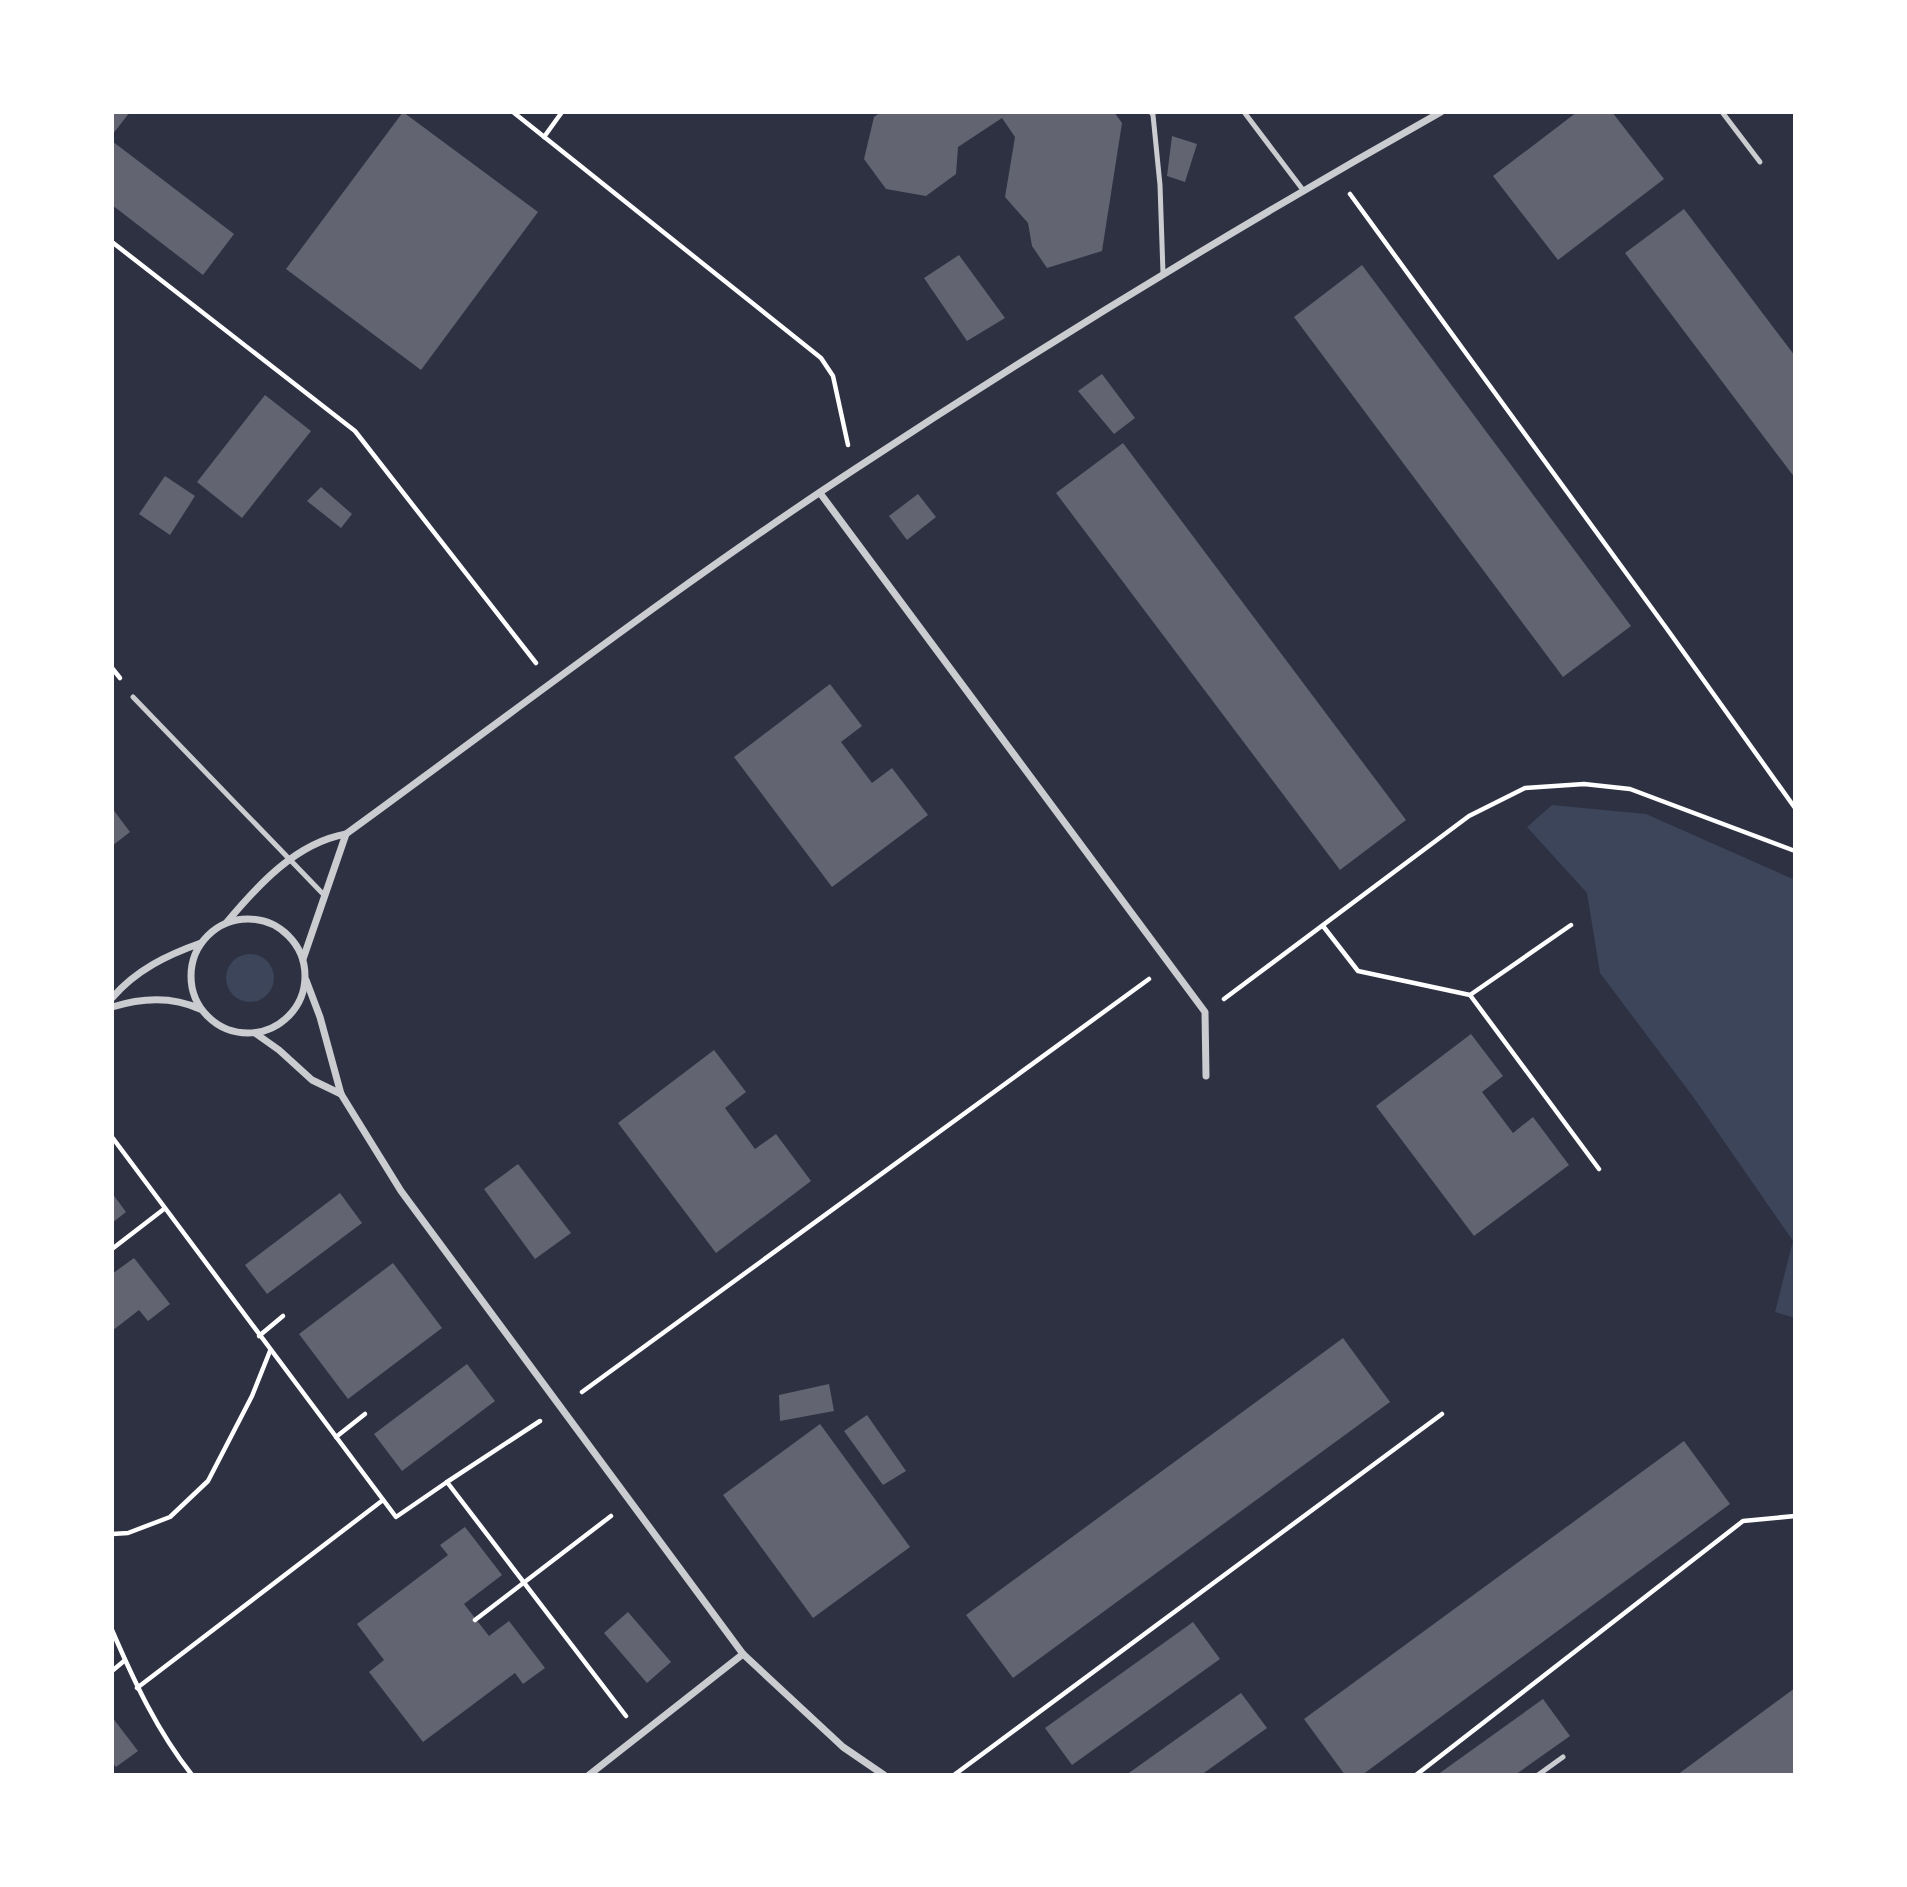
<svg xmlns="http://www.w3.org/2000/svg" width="1907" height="1887" viewBox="0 0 1907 1887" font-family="'Sofia Sans Condensed',sans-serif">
<rect width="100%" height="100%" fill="#2d3142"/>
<g fill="#3c4559">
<path d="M1552,805l94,9 149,66v438l-20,-6 18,-71 -99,-143 -94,-125 -13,-80 -60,-66z"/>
<circle cx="250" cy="978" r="24"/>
</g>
<g fill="#626471">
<path d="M112,112h18l-18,23z"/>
<path d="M403,112l135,100 -117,158 -135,-101z"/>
<path d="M881,112h233l8,11 -20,128 -55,17 -15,-22 -4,-23 -23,-26 10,-60 -13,-19 -44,29 -2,27 -30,22 -40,-7 -22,-30 10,-42z"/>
<path d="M1577,112h35l52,67 -106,81 -65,-84z"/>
<path d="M1172,136l25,8 -12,38 -18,-6z"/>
<path d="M112,141l122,93 -31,41 -91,-70z"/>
<path d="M1684,209l111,147v122l-170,-225z"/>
<path d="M959,255l46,63 -38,23 -43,-63z"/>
<path d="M1362,265l269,361 -68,51 -269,-360z"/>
<path d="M1102,374l33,44 -21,16 -36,-43z"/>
<path d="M265,395l46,36 -69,87 -45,-36z"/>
<path d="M1123,443l283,377 -66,50 -284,-377z"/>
<path d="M165,476l30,20 -25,39 -31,-21z"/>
<path d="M321,487l31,27 -11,14 -34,-27z"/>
<path d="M918,494l18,23 -29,23 -18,-24z"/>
<path d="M830,684l32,42 -21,16 31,41 20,-15 36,47 -96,72 -98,-130z"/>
<path d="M112,808l18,24 -18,14z"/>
<path d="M1471,1034l32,42 -21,16 31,41 20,-16 36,48 -95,71 -98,-130z"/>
<path d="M714,1050l32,42 -21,16 30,41 21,-15 35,47 -95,72 -98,-130z"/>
<path d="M518,1164l53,69 -36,26 -51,-70z"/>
<path d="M112,1193l14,19 -14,11z"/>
<path d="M340,1193l22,30 -95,71 -22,-29z"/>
<path d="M134,1258l36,46 -22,17 -9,-11 -27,21v-57z"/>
<path d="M393,1263l49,65 -94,71 -49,-65z"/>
<path d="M1343,1338l47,64 -377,276 -47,-63z"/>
<path d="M467,1364l28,37 -93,70 -28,-37z"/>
<path d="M829,1384l5,27 -54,10 -1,-26z"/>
<path d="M867,1415l39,56 -23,14 -39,-54z"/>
<path d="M820,1424l90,123 -97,71 -90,-123z"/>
<path d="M1684,1441l46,63 -368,271h-17l-41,-56z"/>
<path d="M465,1527l37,48 -38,29 25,32 20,-15 36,47 -22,16 -8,-11 -92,69 -54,-70 15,-12 -27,-36 91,-69 -8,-10z"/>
<path d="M628,1612l43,50 -24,21 -43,-50z"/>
<path d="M1193,1622l27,37 -148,106 -27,-37z"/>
<path d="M1795,1688v87h-118z"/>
<path d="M1241,1693l26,35 -66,47h-75z"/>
<path d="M1543,1699l27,37 -55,39h-78z"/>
<path d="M112,1717l26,34 -22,16 -4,-5z"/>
</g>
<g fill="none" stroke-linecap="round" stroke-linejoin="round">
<g stroke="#fff" stroke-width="4.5">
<path d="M513,112l308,246 12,18 15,69"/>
<path d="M544,137l18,-25"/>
<path d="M1350,194l317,435 128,179"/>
<path d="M112,242l243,189 181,232"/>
<path d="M112,668l8,10"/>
<path d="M1323,926l35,45 112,24 129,174"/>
<path d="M1470,995l101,-70"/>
<path d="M1224,999l245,-183 56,-28 59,-4 46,5 165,62"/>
<path d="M112,1137l284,380 51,-35 179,234"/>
<path d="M112,1249l52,-40"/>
<path d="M259,1336l24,-20"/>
<path d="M582,1392l567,-413"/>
<path d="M336,1437l29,-23"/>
<path d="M447,1482l93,-61"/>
<path d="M112,1534l16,-1 42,-16 38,-36 44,-85 18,-45"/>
<path d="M475,1620l136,-104"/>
<path d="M112,1630c22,51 45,101 80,145"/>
<path d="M112,1671l12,-10"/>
<path d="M137,1688l246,-188"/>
<path d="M954,1775l488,-361"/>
<path d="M1416,1775l327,-254 52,-5"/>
</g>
<g stroke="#caccd0" stroke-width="5">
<path d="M1151,112l2,3 7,70 3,88"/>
<path d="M1244,112l59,78"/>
<path d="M1722,112l38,50"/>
<path d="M133,697l191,198"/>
<path d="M1538,1775l25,-18"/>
</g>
<g stroke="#caccd0" stroke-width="7">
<path d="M820,493l385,519 1,64"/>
<circle cx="248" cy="976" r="57"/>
<path d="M227,922c31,-37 69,-79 119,-88 169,-123 335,-251 509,-365 192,-126 387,-245 586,-357"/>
<path d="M303,959l43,-125"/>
<path d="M306,980l14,37 21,77 60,97 342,463 100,93 41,28"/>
<path d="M112,998c24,-28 55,-43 89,-55"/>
<path d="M112,1007c29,-9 60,-11 88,2"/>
<path d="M255,1033l24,17 33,30 29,14"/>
<path d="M589,1775l154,-121"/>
</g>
</g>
<rect width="1907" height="1887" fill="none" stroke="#ffffff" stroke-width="228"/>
</svg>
